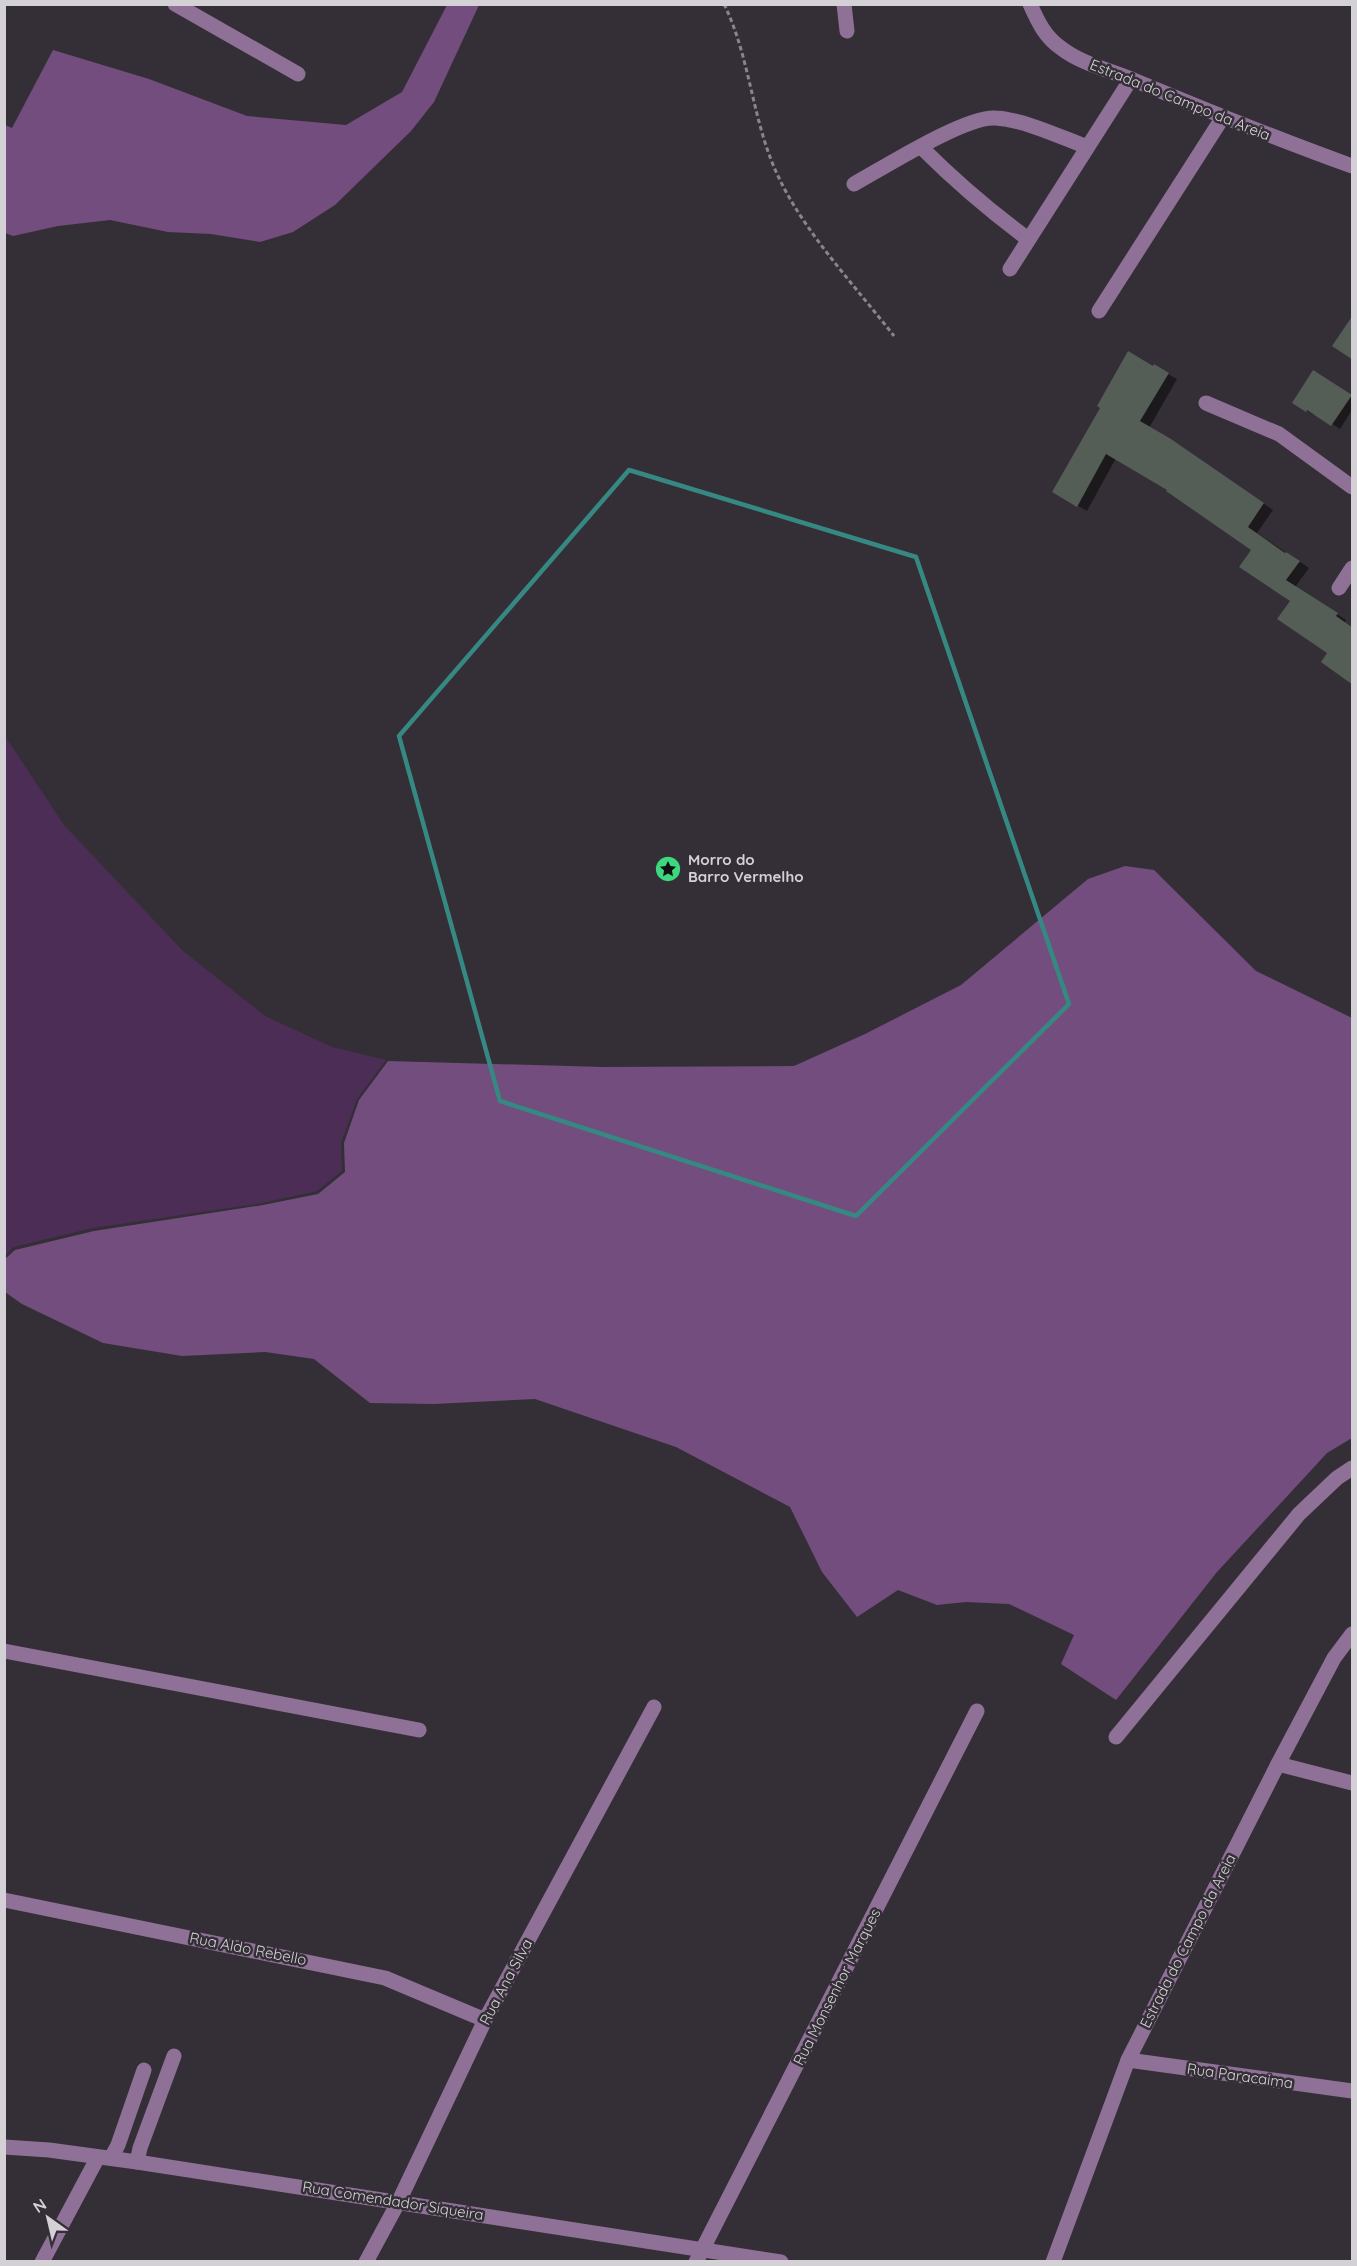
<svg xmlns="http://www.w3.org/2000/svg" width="1357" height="2266" viewBox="0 0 1357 2266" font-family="Quicksand,sans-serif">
<rect width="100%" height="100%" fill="#342f36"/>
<path fill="#4c2d55" d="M5,736l59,89 119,126 82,65 67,31 54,13 -29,39 -16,44 1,28 -25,20 -55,12 -169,25 -80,19 -8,9z"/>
<g fill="#734d7e">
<path d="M447,5h32l-45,97 -23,29 -76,74 -42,27 -33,10 -49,-8 -43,-2 -58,-12 -52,6 -45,10 -8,-3v-108l7,3 41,-78 96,29 98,37 99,9 56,-33z"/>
<path d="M1125,866l29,4 102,101 96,47v420l-25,15 -110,119 -101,128 -55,-36 13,-29 -65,-31 -43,-2 -29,3 -39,-15 -41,27 -35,-45 -32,-65 -114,-60 -141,-48 -101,5 -64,-1 -56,-44 -49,-7 -83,4 -79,-13 -81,-39 -17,-12v-33l10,-9 79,-19 169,-26 55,-11 27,-22 -1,-29 15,-43 29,-39 215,6 191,-1 71,-32 96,-49 127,-106z"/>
</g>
<g fill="#0007">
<path d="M1155,367l22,12 -28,49 32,18 92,64 -16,23 52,35 -14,19 51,33 -17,32 -75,-102 -85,-61 -53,-31 -29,53 -33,-19 48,-85z"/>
<path d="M1314,372l38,25v13l-12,19 -25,-16 -1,2 -8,-5z"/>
</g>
<g fill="#545d56">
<path d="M1353,315v45l-21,-14z"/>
<path d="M1128,351l25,15 1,-2 15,9 -29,48 31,18 93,64 -16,24 37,26 1,-1 14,9 -14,19 52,33 -2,3 17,12v57l-32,-23 6,-9 -50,-34 13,-18 -51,-34 12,-17 -85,-59 1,-1 -61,-36 -29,53 -25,-15 48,-84 -3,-2z"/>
<path d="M1313,370l39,25 -21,31 -24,-16 -1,2 -14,-9z"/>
</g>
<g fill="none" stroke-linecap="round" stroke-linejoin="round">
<path stroke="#89858b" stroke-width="3" stroke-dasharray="4.5 3" stroke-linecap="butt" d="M724,4c27,55 28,119 55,174 26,55 77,109 115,158"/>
<g stroke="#8f7198" stroke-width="15">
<path d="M175,4l123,70"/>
<path d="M844,4l3,27"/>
<path d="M1030,4c8,18 15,33 31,44 22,17 50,22 75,33 72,30 144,59 216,85"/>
<path d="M921,147c34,34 69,64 107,92"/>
<path d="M854,184c29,-16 111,-68 141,-66 27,1 66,19 92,29"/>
<path d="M1010,269l121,-190"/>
<path d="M1099,311l124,-194"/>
<path d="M1206,403l73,31 73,53"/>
<path d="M1339,588l13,-20"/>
<path d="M4,1651l415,79"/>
<path d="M1116,1737l183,-223 38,-36 15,-10"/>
<path d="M1278,1764l74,19"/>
<path d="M4,1900l381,78 100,42"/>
<path d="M1128,2060l224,31"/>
<path d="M4,2147l45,3 88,12 644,100"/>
<path d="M111,2158l7,-13 26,-75"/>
<path d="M137,2162l3,-14 34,-92"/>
<path d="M42,2262l56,-105"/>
<path d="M366,2262l33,-61 86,-181 169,-313"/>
<path d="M696,2262l281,-551"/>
<path d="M1053,2262l75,-202 150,-296 56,-106 18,-24"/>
</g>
</g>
<path fill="none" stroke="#368883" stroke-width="4.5" stroke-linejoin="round" d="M629,470l287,87 153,447 -213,212 -356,-115 -101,-365z"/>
<defs>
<g id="sight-disc" transform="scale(1.35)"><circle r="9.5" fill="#3cd77e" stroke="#342f36"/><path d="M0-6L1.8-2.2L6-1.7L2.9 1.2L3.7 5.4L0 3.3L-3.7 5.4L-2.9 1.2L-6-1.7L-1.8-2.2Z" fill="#111"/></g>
</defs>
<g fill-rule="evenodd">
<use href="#sight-disc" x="668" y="869"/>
</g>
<g text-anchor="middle" stroke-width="5" stroke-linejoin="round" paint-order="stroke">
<g font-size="15" fill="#d4d1d6" stroke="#342f36">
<text transform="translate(1180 100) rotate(22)" y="5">Estrada do Campo da Areia</text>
<text transform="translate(1188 1941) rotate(-63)" y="5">Estrada do Campo da Areia</text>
<text transform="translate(248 1949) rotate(11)" y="5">Rua Aldo Rebello</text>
<text transform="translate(506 1982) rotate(-62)" y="5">Rua Ana Silva</text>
<text transform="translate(837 1987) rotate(-63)" y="5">Rua Monsenhor Marques</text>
<text transform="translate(1240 2076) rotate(8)" y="5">Rua Paracaima</text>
<text transform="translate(393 2201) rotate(9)" y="5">Rua Comendador Siqueira</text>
</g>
<g font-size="15" font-weight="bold" fill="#d4d1d6" stroke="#342f36" text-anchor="start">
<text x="688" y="865">Morro do<tspan x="688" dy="17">Barro Vermelho</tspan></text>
</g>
</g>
<rect width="1357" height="2266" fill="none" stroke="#d4d1d6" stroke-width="12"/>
<g transform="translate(48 2218) rotate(326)" stroke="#342f36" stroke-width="4.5" paint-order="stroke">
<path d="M0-4.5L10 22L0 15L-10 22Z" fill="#d4d1d6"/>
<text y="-9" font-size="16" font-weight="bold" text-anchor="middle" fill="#d4d1d6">N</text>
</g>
</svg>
